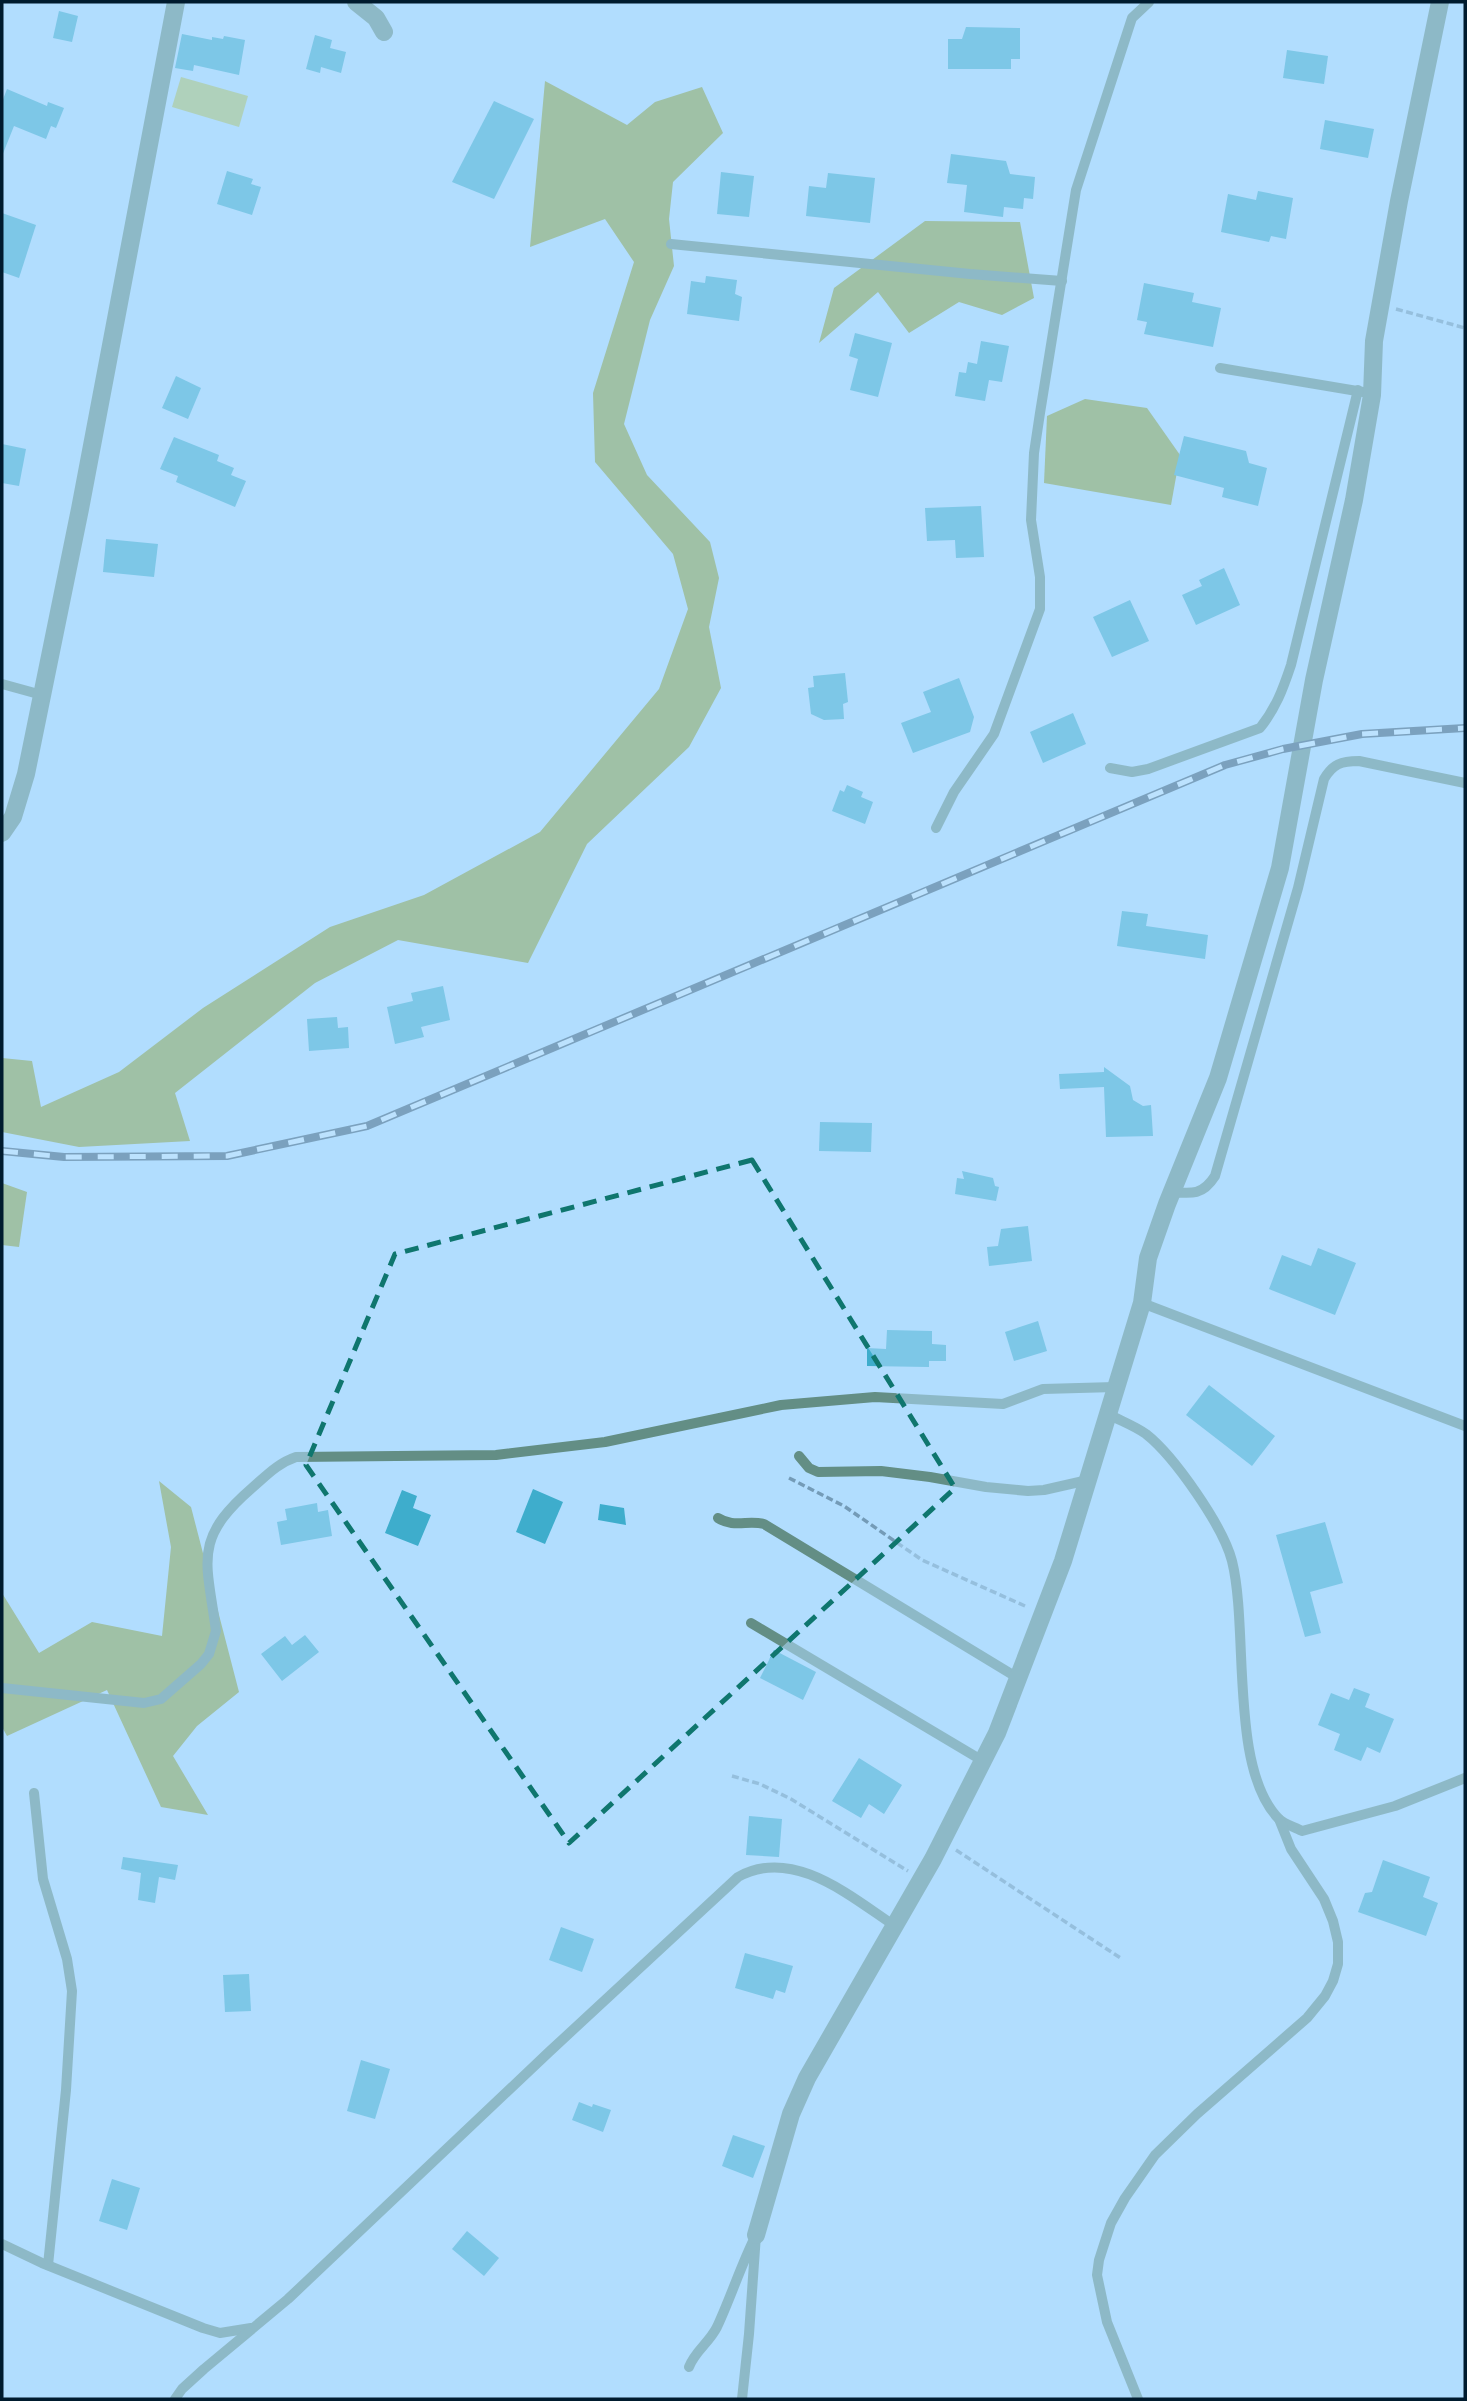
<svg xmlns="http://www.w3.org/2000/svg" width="1467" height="2401" viewBox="0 0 1467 2401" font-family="Overpass,sans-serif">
<rect width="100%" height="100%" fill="#b1ddfe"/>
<path fill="#aec36b" d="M181,77l67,19 -9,31 -67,-20z"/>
<g fill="#8a9f3c">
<path d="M545,81l82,44 28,-23 47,-15 21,46 -50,49 -4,37 5,47 -24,54 -26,104 23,51 63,67 9,36 -10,49 12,61 -32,59 -102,97 -59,119 -130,-23 -83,43 -140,110 15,48 -111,6 -77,-15v-74l30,3 9,46 78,-35 84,-64 127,-81 94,-32 116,-63 119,-143 29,-80 -15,-55 -78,-92 -2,-69 41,-131 -29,-43 -75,28z"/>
<path d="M925,221l95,1 14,76 -32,17 -43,-13 -50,31 -31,-41 -59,51 15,-55z"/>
<path d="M1085,399l62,9 33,47 -9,50 -127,-22 3,-67z"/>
<path d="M2,1183l25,9 -8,55 -17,-2z"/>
<path d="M159,1481l32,26 48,185 -42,34 -24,30 35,59 -47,-8 -54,-117 -100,46 -5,-9v-134l37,60 53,-31 70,14 9,-89z"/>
</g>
<g fill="#3eadcc">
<path d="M59,11l19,5 -6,26 -19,-4z"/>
<path d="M966,27l54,1v31h-9v10h-63v-30h14z"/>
<path d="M182,34l30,6v-3l11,2 1,-3 21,4 -6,35 -45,-10 -1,6 -18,-3z"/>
<path d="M315,35l17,5 -2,8 16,4 -5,21 -20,-6 -1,6 -14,-4z"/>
<path d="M1287,50l41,6 -4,28 -41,-6z"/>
<path d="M7,89l40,17 1,-4 16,6 -8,20 -5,-2 -5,13 -32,-13 -12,30v-54z"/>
<path d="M494,101l40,18 -40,80 -42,-17z"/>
<path d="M1325,120l49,9 -6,29 -48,-9z"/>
<path d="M951,154l55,7 4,13 25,3 -2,22 -9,-1 -1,11 -19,-2 -1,10 -39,-5 3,-27 -20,-2z"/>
<path d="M227,171l26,8 -2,5 10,3 -9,28 -35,-11z"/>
<path d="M721,172l33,4 -5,41 -32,-3z"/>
<path d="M828,173l47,5 -5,45 -64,-7 3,-30 17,2z"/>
<path d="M1258,191l35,7 -7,41 -15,-3 -2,6 -48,-10 7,-38 28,6z"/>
<path d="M2,213l34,12 -17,53 -17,-6z"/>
<path d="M706,276l31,4 -2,14 7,3 -3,24 -52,-7 4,-33 14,2z"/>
<path d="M1144,283l50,10 -2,9 29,6 -8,39 -69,-13 3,-12 -10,-2z"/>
<path d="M855,333l37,10 -14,54 -28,-7 8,-31 -9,-3z"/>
<path d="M981,341l28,5 -7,36 -13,-2 -4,21 -30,-5 4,-24 7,1 2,-11 9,2z"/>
<path d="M176,376l25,12 -13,31 -26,-11z"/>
<path d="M1184,436l62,15 3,12 18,5 -9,38 -36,-9 2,-9 -50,-13z"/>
<path d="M174,437l45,18 -2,6 17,7 -3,7 15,6 -11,26 -59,-25 2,-6 -18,-7z"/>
<path d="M2,444l24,5 -7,37 -17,-3z"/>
<path d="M981,506l3,51 -28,1 -1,-18 -28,1 -2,-33z"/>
<path d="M106,539l52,5 -4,33 -51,-5z"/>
<path d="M1224,568l16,37 -44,20 -14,-30 20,-9 -3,-6z"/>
<path d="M1130,600l19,41 -37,16 -19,-40z"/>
<path d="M845,673l3,29 -5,2 1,15 -20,1 -13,-6 -3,-26 6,-1 -1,-11z"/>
<path d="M959,678l15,39 -4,15 -57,21 -12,-30 30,-11 -8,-20z"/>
<path d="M1073,713l13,31 -43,19 -13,-31z"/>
<path d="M847,785l16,7 -2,5 12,5 -8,22 -33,-13 8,-21 4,2z"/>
<path d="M1122,911l26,3 -2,12 62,9 -3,24 -88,-13z"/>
<path d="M443,986l7,34 -29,7 3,10 -29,7 -8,-37 26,-6 -2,-8z"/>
<path d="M337,1017l1,11 10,-1 1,21 -40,3 -2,-32z"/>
<path d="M1104,1067l26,19 3,14 10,6 8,-1 2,31 -47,1 -2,-50 -44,2 -1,-15 45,-2z"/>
<path d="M820,1122l52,1 -1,29 -52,-1z"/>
<path d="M962,1171l31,7 2,8 4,1 -3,14 -41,-7 2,-16 7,1z"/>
<path d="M1028,1226l4,35 -43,5 -2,-19 11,-1 3,-17z"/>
<path d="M1318,1248l38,15 -21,52 -66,-26 13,-34 29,11z"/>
<path d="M1038,1321l9,30 -33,10 -9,-29z"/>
<path d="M887,1330l45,1v13l14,1v16h-17v6l-62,-1v-18l19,1z"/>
<path d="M1209,1385l66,51 -23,30 -66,-51z"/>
<path d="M533,1489l30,13 -18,42 -29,-12z"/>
<path d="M402,1490l15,6 -4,12 18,7 -13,31 -33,-13z"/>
<path d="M317,1503l1,9 10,-2 4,26 -51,9 -4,-23 10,-2 -2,-11z"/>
<path d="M600,1504l24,4 2,17 -28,-5z"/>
<path d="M1325,1522l18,61 -33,9 11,41 -16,4 -29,-102z"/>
<path d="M305,1635l14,17 -37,29 -21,-27 24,-18 7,9z"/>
<path d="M774,1650l42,22 -13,28 -43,-22z"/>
<path d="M1354,1688l16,6 -5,13 29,12 -14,34 -13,-6 -6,14 -27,-11 6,-16 -22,-9 13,-32 18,7z"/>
<path d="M859,1758l43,27 -18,29 -15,-10 -8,14 -29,-17z"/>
<path d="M749,1816l33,3 -3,38 -33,-2z"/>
<path d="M123,1857l55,8 -3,15 -16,-3 -4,26 -17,-3 3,-27 -20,-4z"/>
<path d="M1383,1860l47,17 -7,20 15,6 -12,33 -68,-24 7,-19 7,-1z"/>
<path d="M561,1927l33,12 -12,33 -33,-12z"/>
<path d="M745,1953l48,13 -8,27 -9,-3 -3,9 -38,-11z"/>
<path d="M249,1974l2,37 -26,1 -2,-37z"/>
<path d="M361,2060l29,9 -15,50 -28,-8z"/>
<path d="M579,2102l13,5 1,-3 18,6 -8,22 -31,-12z"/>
<path d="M733,2135l32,11 -12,32 -31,-12z"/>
<path d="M112,2179l28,9 -13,42 -28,-9z"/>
<path d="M467,2231l32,27 -15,18 -32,-27z"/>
</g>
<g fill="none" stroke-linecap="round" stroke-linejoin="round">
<g stroke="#749bb7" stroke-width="3.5" stroke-dasharray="7 3.5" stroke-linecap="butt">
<path d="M1396,309l69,19"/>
<path d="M789,1478l55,28 78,54 103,46"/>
<path d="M732,1776l28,8 31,15 117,72"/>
<path d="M956,1850l166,109"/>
</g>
<g stroke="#638e85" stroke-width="10">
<path d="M671,244l299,30 92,7"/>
<path d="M1220,368l143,24"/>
<path d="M2,684l40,11"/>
<path d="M1110,768l22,4 16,-3 112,-41c16,-20 23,-39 31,-63l67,-275"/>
<path d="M936,828l18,-36 40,-58 46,-125v-32l-9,-57 3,-67 6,-40 36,-223 56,-172 17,-16"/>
<path d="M1172,1192c20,2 31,3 43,-16l83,-288 26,-109c9,-15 17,-18 35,-18l106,22"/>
<path d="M1142,1303l323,123"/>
<path d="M1108,1414c13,7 27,12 38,20 28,22 77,92 86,127 17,68 -3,208 47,258 5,5 16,8 23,12l93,-25 70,-28"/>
<path d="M799,1456l10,12 9,4 63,-1 49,6 56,10 42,4 16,-1 44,-10"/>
<path d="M718,1518c15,10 30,2 46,6l254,154"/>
<path d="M751,1623l232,138"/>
<path d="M2,1688l142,15 17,-4 40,-35 8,-10 7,-23c-9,-70 -24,-91 36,-143 14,-12 26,-25 44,-31l200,-2 109,-13 176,-37 94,-8 128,7 40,-15 72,-2"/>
<path d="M34,1793l9,86 24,80 5,32 -6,99 -18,175"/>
<path d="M2,2244l40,19 161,65 17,5 31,-5"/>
<path d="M689,2367c6,-16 20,-24 28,-40 14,-30 24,-62 39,-92l-7,99 -7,65"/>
<path d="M175,2399l7,-10 22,-20 84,-70 261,-247 189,-175c55,-31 113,20 157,49"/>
<path d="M1138,2399l-31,-77 -10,-47 2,-15 12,-37 14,-25 30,-43 42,-41 110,-96 18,-22 8,-15 5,-17v-22l-5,-21 -9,-22 -33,-50 -12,-30"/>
</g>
<g stroke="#638e85" stroke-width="18">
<path d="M356,2l20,16 8,14"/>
<path d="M2,833l11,-16 13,-43 54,-265 96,-507"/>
<path d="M756,2235l35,-121 16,-36 126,-219 64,-126 66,-172 79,-258 6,-45 19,-54 51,-126 62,-210 34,-188 40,-180 18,-105 2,-54 25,-140 41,-199"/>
</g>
<g stroke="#3a5a72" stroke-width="8">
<path id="rail" d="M2,1151l62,6 163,-1 140,-30 858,-361 58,-16 79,-15 103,-6"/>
</g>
<use href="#rail" stroke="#cbe9ff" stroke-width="5" stroke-dasharray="16" stroke-linecap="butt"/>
</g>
<path d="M0 0H1467V2401H0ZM752,1160l203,328 -386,355 -263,-378 89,-211z" fill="#b1ddfe" fill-opacity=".55" fill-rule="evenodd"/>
<path fill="none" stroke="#0f766e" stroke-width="5" stroke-dasharray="14 9" stroke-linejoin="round" d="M752,1160l203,328 -386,355 -263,-378 89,-211z"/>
<rect width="1467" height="2401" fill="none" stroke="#001b2e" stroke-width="7"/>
</svg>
